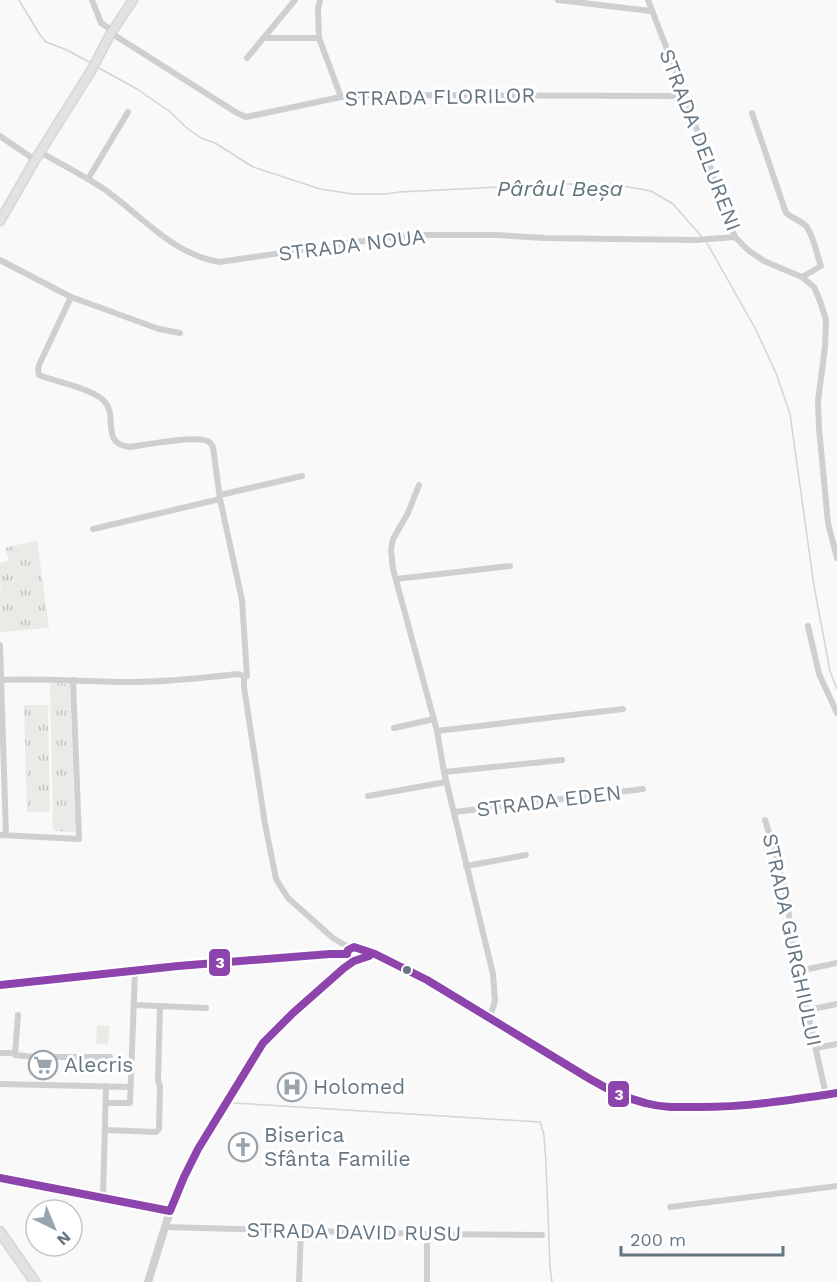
<svg xmlns="http://www.w3.org/2000/svg" width="837" height="1282" viewBox="0 0 837 1282" font-family="'Work Sans',sans-serif">
<defs>
<pattern id="grass-tufts" width="24" height="20" patternUnits="userSpaceOnUse" patternTransform="scale(1.5)"><rect width="24" height="20" fill="#e8ebe6"/><path d="M3 7l-1-3M5 7V3M7 7l1-3M15 17l-1-3M17 17v-4M19 17l1-3" fill="none" stroke="#c0c3c0"/></pattern>
</defs>
<rect width="100%" height="100%" fill="#f9f9f9"/>
<g fill="url(#grass-tufts)">
<path d="M37,540l12,88 -49,4v-42l1,-1 -1,-5v-21l9,-2 -4,-13z"/>
<path d="M50,683l20,1 5,148 -22,-1z"/>
<path d="M24,705h25l-1,7 2,100h-23z"/>
</g>
<path fill="#e8ebe6" d="M97,1025l13,1 -2,19 -12,-1z"/>
<g fill="none" stroke-linecap="round" stroke-linejoin="round">
<g stroke="#ced6d9" stroke-width="1.5">
<path d="M19,0l21,35 6,7 21,8 24,13"/>
<path d="M97,67l40,22 32,22 18,17 14,10 14,5 38,24 67,22 33,5h32l15,-2 163,-8h49l39,7 22,13 29,33"/>
<path d="M707,243l48,85 21,45 14,41 24,172 16,85 7,18"/>
<path d="M234,1103l306,19 4,13 2,28 4,103 2,16"/>
</g>
<g stroke="#d5d6d7" stroke-width="11">
<path id="secondary" d="M0,221l35,-61 56,-89 20,-38 22,-33"/>
</g>
<g stroke="#d5d6d7" stroke-width="12">
<path id="primary" d="M0,1232l35,50"/>
</g>
<g stroke="#cecfd0" stroke-width="6">
<path d="M92,0l9,23 12,8"/>
<path d="M320,0l-2,9 1,29 22,59"/>
<path d="M558,0l93,11"/>
<path d="M648,0l37,96 50,141 13,13 16,11 38,16 12,10 6,14 6,19 -1,27 -7,54 1,27 9,95 9,35"/>
<path d="M111,33l126,80 9,4 95,-20 23,-2 321,1"/>
<path d="M263,38h56"/>
<path d="M247,58l48,-58"/>
<path d="M752,113l34,100c6,5 14,7 20,13 7,8 11,29 15,40l-19,11"/>
<path d="M0,136l35,24"/>
<path d="M40,152c21,12 43,23 64,37 37,26 68,65 115,73l165,-24 38,-3h75l47,3 70,1 83,1 38,-3"/>
<path d="M88,179l40,-67"/>
<path d="M0,260l71,37 88,32 21,4"/>
<path d="M71,297l-32,68 -1,5 1,5c17,7 56,14 66,27 13,15 -5,42 25,45 16,-2 63,-12 77,-6 4,1 4,3 6,6l7,52 22,101 5,76h-3v11l21,137 11,55 12,19 45,40 17,10"/>
<path d="M419,485l-11,28 -15,26 -2,11 2,19 44,162 7,41 49,202 2,27 -5,16"/>
<path d="M220,495l82,-19"/>
<path d="M93,529l127,-30"/>
<path d="M396,579l114,-13"/>
<path d="M808,626l11,48 18,39"/>
<path d="M0,645l6,190"/>
<path d="M2,680c43,-2 86,2 130,2 36,0 71,-4 106,-8l6,2"/>
<path d="M394,728l40,-9"/>
<path d="M437,731l186,-22"/>
<path d="M444,772l118,-12"/>
<path d="M368,796l78,-14"/>
<path d="M454,812l189,-23"/>
<path d="M765,820c13,40 24,80 27,123l34,152"/>
<path d="M0,835l79,4 -6,-159"/>
<path d="M466,866l60,-11"/>
<path d="M799,971l38,-8"/>
<path d="M134,1005l72,3"/>
<path d="M808,1010l29,-6"/>
<path d="M18,1015l-3,40 21,2h74"/>
<path d="M816,1048l21,-4"/>
<path d="M0,1053h15"/>
<path d="M0,1084l131,3"/>
<path d="M106,1103h24l5,-132"/>
<path d="M105,1130l51,2 3,-3 1,-43 -2,-6 2,-74"/>
<path d="M103,1197l3,-111"/>
<path d="M670,1207l167,-21"/>
<path d="M165,1227l262,7 115,1"/>
<path d="M299,1282l2,-51"/>
<path d="M427,1282v-48"/>
</g>
<g stroke="#cecfd0" stroke-width="8">
<path d="M347,954l3,-6 6,-1 4,3 15,4 52,26 163,99c20,11 41,22 63,26 18,3 37,2 56,2 43,-2 85,-7 128,-14"/>
<path d="M0,985l178,-19 152,-12h17"/>
<path d="M0,1178l170,33"/>
<path d="M148,1282l22,-71 14,-34 14,-28 59,-96 13,-18 8,-8 66,-59 10,-7 19,-7"/>
</g>
<use href="#secondary" stroke="#e1e2e2" stroke-width="8"/>
<use href="#primary" stroke="#e1e2e2" stroke-width="9"/>
<g stroke="#fff" stroke-width="12">
<g id="bus-1">
<path d="M0,985l178,-19 152,-12h17l1,-4 6,-3 21,7 52,26 163,99c17,10 35,19 55,24 18,5 36,4 55,4 46,0 92,-7 137,-14"/>
<path d="M0,1178l170,33 14,-34 14,-28 65,-106 30,-30 51,-45 10,-7 15,-5"/>
</g>
</g>
<use href="#bus-1" stroke="#8e44ad" stroke-width="8"/>
</g>
<defs>
<g id="supermarket-ring" transform="scale(1.5)"><circle r="9.5" fill="#fff" stroke="#99a4ac" stroke-width="1.5"/><path d="M-6-5.5h2.5l.6 2H6L4.5 2H-2.5L-4.4-4H-6ZM-1.5 3.2a1.3 1.3 0 1 0 .1 0ZM3 3.2a1.3 1.3 0 1 0 .1 0Z" fill="#99a4ac"/></g>
<g id="hospital-ring" transform="scale(1.5)"><circle r="9.5" fill="#fff" stroke="#99a4ac" stroke-width="1.5"/><path d="M-5-5h3v3.5h4V-5h3V5h-3V1.5h-4V5h-3Z" fill="#99a4ac"/></g>
<g id="church-ring" transform="scale(1.5)"><circle r="9.5" fill="#fff" stroke="#99a4ac" stroke-width="1.5"/><path d="M-1.2-6h2.4v3.5h3.3v2.4h-3.3V6h-2.4V-.1h-3.3v-2.4h3.3Z" fill="#99a4ac"/></g>
</defs>
<g fill-rule="evenodd">
<use href="#supermarket-ring" x="43" y="1065"/>
<use href="#hospital-ring" x="292" y="1087"/>
<use href="#church-ring" x="243" y="1147"/>
</g>
<circle fill="#657683" stroke="#fff" stroke-width="2" cx="407" cy="970" r="5"/>
<g text-anchor="middle" stroke-width="6" stroke-linejoin="round" paint-order="stroke">
<g font-size="21" fill="#657683" stroke="#fff">
<text transform="translate(440 97) rotate(-1)" y="7">STRADA FLORILOR</text>
<text transform="translate(700 140) rotate(69)" y="7">STRADA DELURENI</text>
<text transform="translate(352 245) rotate(-7)" y="7">STRADA NOUA</text>
<text transform="translate(549 801) rotate(-7)" y="7">STRADA EDEN</text>
<text transform="translate(792 940) rotate(78)" y="7">STRADA GURGHIULUI</text>
<text transform="translate(354 1232) rotate(1)" y="7">STRADA DAVID RUSU</text>
</g>
<g font-size="21" fill="#657683" stroke="#fff" text-anchor="start">
<text x="64" y="1072">Alecris</text>
<text x="313" y="1094">Holomed</text>
<text x="264" y="1142">Biserica<tspan x="264" dy="24">Sfânta Familie</tspan></text>
</g>
<g font-size="22" font-style="italic" fill="#60757c" stroke="#fff">
<text x="560" y="196">Pârâul Beșa</text>
</g>
</g>
<g stroke="#fff" stroke-width="2">
<rect x="208" y="948" width="23" height="29" rx="6" fill="#8e44ad"/>
<rect x="607" y="1080" width="23" height="28" rx="6" fill="#8e44ad"/>
</g>
<g font-size="16" text-anchor="middle" font-weight="bold" fill="#fff">
<text x="220" y="968">3</text>
<text x="619" y="1100">3</text>
</g>
<g transform="translate(54 1228) rotate(137)"><circle r="28" fill="#ffffff" stroke="#c1c8cd" stroke-width="1.5"/>
<path d="M0-4.5L10 22L0 15L-10 22Z" fill="#99a4ac"/>
<text y="-9" font-size="16" font-weight="bold" text-anchor="middle" fill="#657683">N</text>
</g>
<path d="M621 1246v9h162v-9" fill="none" stroke="#657683" stroke-width="3"/>
<text x="630" y="1246" font-size="18" fill="#657683" stroke="#ffffff" stroke-width="4.5" paint-order="stroke">200 m</text>
</svg>
